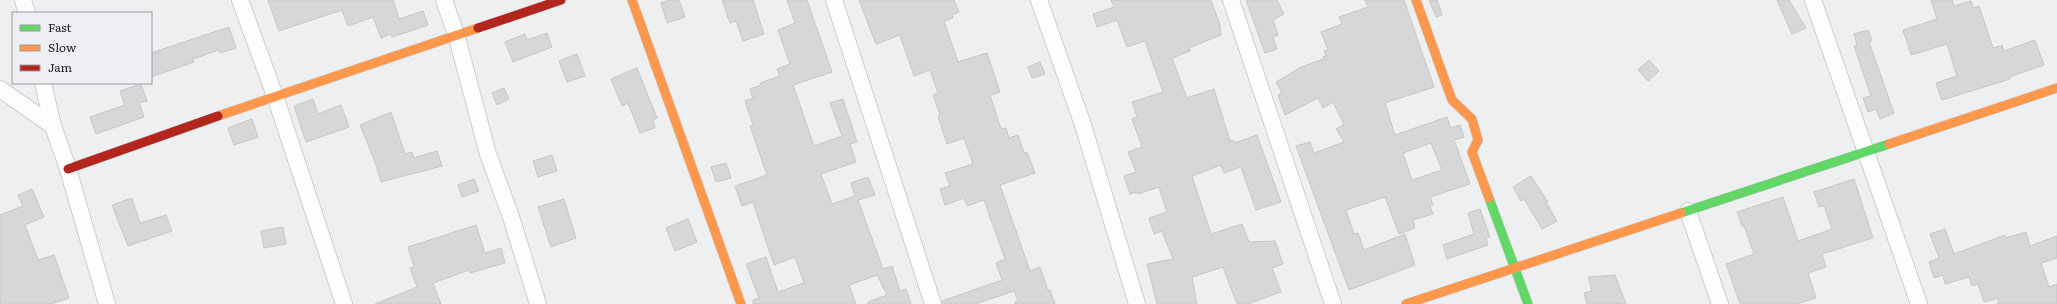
<svg xmlns="http://www.w3.org/2000/svg" width="2057" height="304" viewBox="0 0 2057 304" font-family="Literata,serif">
<rect width="100%" height="100%" fill="#eeeff1"/>
<g fill="#d6d7d8" stroke="#c6c7c8" fill-rule="evenodd">
<path d="M268,0h125l6,19 24,-8 5,14 -36,12 -1,-3 -10,4 -8,-21 -25,9 -6,-16 -63,21z"/>
<path d="M670,0h9l6,17 -18,6 -6,-20z"/>
<path d="M722,0h31l11,34 -21,7 -7,-20 -6,2z"/>
<path d="M787,0h20l25,72 -39,13 21,61 28,-10 -12,-33 13,-4 14,43 -7,2 6,18 -35,12 11,30 23,-8 -4,-13 17,-6 7,18 -17,5 25,69 9,-3 8,25 6,-2 5,15h-43v-2l19,-7 -10,-20 -28,10 7,19h-103v-4l6,-2 -13,-34 20,-7 12,35 26,-9 -9,-26 -21,8 -21,-63 -11,4 -7,-20 32,-11 -17,-49 3,-1 -8,-24 8,-3 -3,-9 11,-4 -1,-2 20,-7 -3,-7 13,-5 -12,-34 17,-7z"/>
<path d="M859,0h95l5,12 -7,3 1,3 -9,3 14,41 29,-9 13,39 -10,3 11,34 5,-1 3,10 9,-3 6,18 3,-1 8,21 -35,12 30,86 10,-4 8,23h2l5,14h-40v-2l3,-1 -4,-10 -39,13h-33v-3l60,-21 -6,-17 9,-4 -21,-59 -17,6 -3,-8 -19,7 -5,-16 10,-3 -5,-13 28,-9 -9,-26 -17,6 -9,-28 2,-1 -7,-20 5,-2 -8,-23 -16,6 -14,-41 -24,9z"/>
<path d="M1111,0h100l9,25 1,10 -32,13 1,3 -18,7 15,40 27,-9 16,52 3,-1 1,3 23,-8 24,67 -25,8 -15,-43 -17,6 -3,-8 -29,11 19,58 31,-10 7,18 26,-1 8,23 -11,4 9,24 -33,12h-11l-14,-37 -31,10 5,27h-40l-10,-40 26,-5 -11,-28 -8,3 -5,-16 18,-6 -8,-25 -21,7 -1,-2 -7,2 -6,-18 12,-4 -8,-20 14,-5 -10,-28 5,-2 -5,-15 31,-10 -18,-51 -18,6 -10,-27 -20,7 -4,-13 21,-7z"/>
<path d="M1246,0h31l7,14 -11,6 5,15 -5,2 4,12 -12,4z"/>
<path d="M1365,0h39l30,87 -49,16 10,32 52,-18 4,11 9,-3 4,12 -10,3 16,44 -40,13 3,8 -3,1 3,8 -20,6 2,8 -16,6 -14,-37 -39,13 8,24 4,-1 6,17 41,-16 10,31 -66,25 -53,-144 14,-4 4,11 30,-11 -8,-13 8,-4 -11,-23 -10,6 -5,-10 -33,17 -7,-20 4,-2 -6,-11 25,-15 23,-8 -1,-2 3,-1 -2,-5 4,-1 -7,-18 21,-8 -3,-7 29,-10zM1431,143l11,27 -30,10 -9,-27z"/>
<path d="M1429,0h8l5,15 -6,2z"/>
<path d="M1777,0h12l17,28 -14,6z"/>
<path d="M1931,0h21l2,6 17,-5 2,7 6,-2 14,42 9,-3 2,6 31,-11 9,25 -35,12 1,2 -68,21 -6,-17 21,-7 -10,-32 -36,11 -8,-25 34,-11z"/>
<path d="M229,27l7,21 -16,5 -1,-3 -26,9 1,3 -43,15v-24z"/>
<path d="M1868,30l4,11 -3,1 25,71 -14,6 -4,-10 -8,3 -5,-14 8,-2 -17,-50 3,-1 -3,-11z"/>
<path d="M547,33l5,14 -39,15 -8,-20 20,-8 2,6z"/>
<path d="M577,54l8,22 -18,6 -8,-21z"/>
<path d="M1649,60l10,11 -11,10 -10,-11z"/>
<path d="M1040,62l5,12 -13,4 -4,-11z"/>
<path d="M637,68l20,50 -4,2 2,8 -15,5 -12,-30 -6,3 -11,-27z"/>
<path d="M141,84l6,17 -8,2 5,14 -48,17 -6,-17 35,-12 -5,-14z"/>
<path d="M504,88l5,11 -12,6 -5,-12z"/>
<path d="M313,99l5,15 23,-9 8,22 -43,15 -12,-36z"/>
<path d="M391,112l14,42 7,-2 2,6 23,-7 5,15 -61,16 -6,-20 -15,-37z"/>
<path d="M252,119l6,18 -24,8 -6,-17z"/>
<path d="M552,155l5,16 -19,6 -5,-16z"/>
<path d="M726,163l5,15 -15,4 -5,-15z"/>
<path d="M1531,176l17,26h-2l11,19 -15,8 -18,-30 -3,2 -8,-14z"/>
<path d="M474,179l5,12 -17,6 -4,-12z"/>
<path d="M1854,179l19,59 -51,16 4,13 -18,6 8,25 -19,6h-57l-14,-40 28,-10 -10,-28h-2l-5,-14 46,-15 15,44 34,-12 -8,-23 -5,1 -5,-15z"/>
<path d="M32,189l12,28 -19,8 13,35 16,-5 15,43 -18,6h-51v-89l23,-9 -5,-11z"/>
<path d="M132,198l8,25 26,-8 6,16 -44,15 -16,-41z"/>
<path d="M564,199l12,39 -25,9 -13,-40z"/>
<path d="M1480,209l10,28 -4,1 2,7 -41,14 -4,-14 31,-11 -6,-21z"/>
<path d="M688,219l9,23 -22,9 -9,-23z"/>
<path d="M476,225l9,28 16,-5 4,15 -35,10 -1,-3 -36,13 8,21h-66l42,-17 -7,-19 4,-1 -6,-20z"/>
<path d="M283,227l3,17 -22,4 -3,-17z"/>
<path d="M1945,229l9,25 51,-19 1,3 20,-6 4,14 27,-10v22l-16,5 8,24 8,-3v20h-59v-6l-14,4 -6,-18 -6,2 -3,-9 -24,7 -2,-9 -9,3 -5,-16 10,-4 -9,-24z"/>
<path d="M1615,275l11,29h-39l-3,-11 8,-2 -4,-14z"/>
</g>
<g fill="none" stroke-linecap="round" stroke-linejoin="round">
<g stroke="#cccdce" stroke-width="18">
<g id="street">
<path d="M23,0l4,13"/>
<path d="M240,0l35,96 69,208"/>
<path d="M444,0l12,34 32,120 23,63 27,87"/>
<path d="M834,0l99,304"/>
<path d="M1039,0l44,125 54,179"/>
<path d="M1231,0l102,304"/>
<path d="M1813,0l106,304"/>
<path d="M43,83l10,43 15,43 39,135"/>
<path d="M0,89l53,37"/>
<path d="M1688,211l32,93"/>
</g>
</g>
<g stroke="#cccdce" stroke-width="10">
<g id="fast">
<path d="M1489,198l39,106"/>
<path d="M1681,213l208,-69"/>
</g>
</g>
<g stroke="#cccdce" stroke-width="10">
<g id="slow">
<path d="M632,0l109,304"/>
<path d="M1416,0l36,100 20,19 6,21 -6,12 17,46"/>
<path d="M218,116l260,-88"/>
<path d="M1889,144l168,-56"/>
<path d="M1406,304l275,-91"/>
</g>
</g>
<g stroke="#cccdce" stroke-width="10">
<g id="jam">
<path d="M478,28l83,-28"/>
<path d="M68,169l150,-53"/>
</g>
</g>
<use href="#street" stroke="#fcfdfd" stroke-width="16"/>
<use href="#fast" stroke="#63d668" stroke-width="9"/>
<use href="#slow" stroke="#ff974d" stroke-width="9"/>
<use href="#jam" stroke="#b3261e" stroke-width="9"/>
</g>
<rect x="12" y="12" width="140" height="72" fill="#edeff2" stroke="#9b9c9e"/>
<rect x="20" y="25" width="20" height="6" fill="#63d668" stroke="#9b9c9e"/>
<text x="48" y="32" font-size="12" fill="#1f2021">Fast</text>
<rect x="20" y="45" width="20" height="6" fill="#ff974d" stroke="#9b9c9e"/>
<text x="48" y="52" font-size="12" fill="#1f2021">Slow</text>
<rect x="20" y="65" width="20" height="6" fill="#b3261e" stroke="#9b9c9e"/>
<text x="48" y="72" font-size="12" fill="#1f2021">Jam</text>
</svg>
